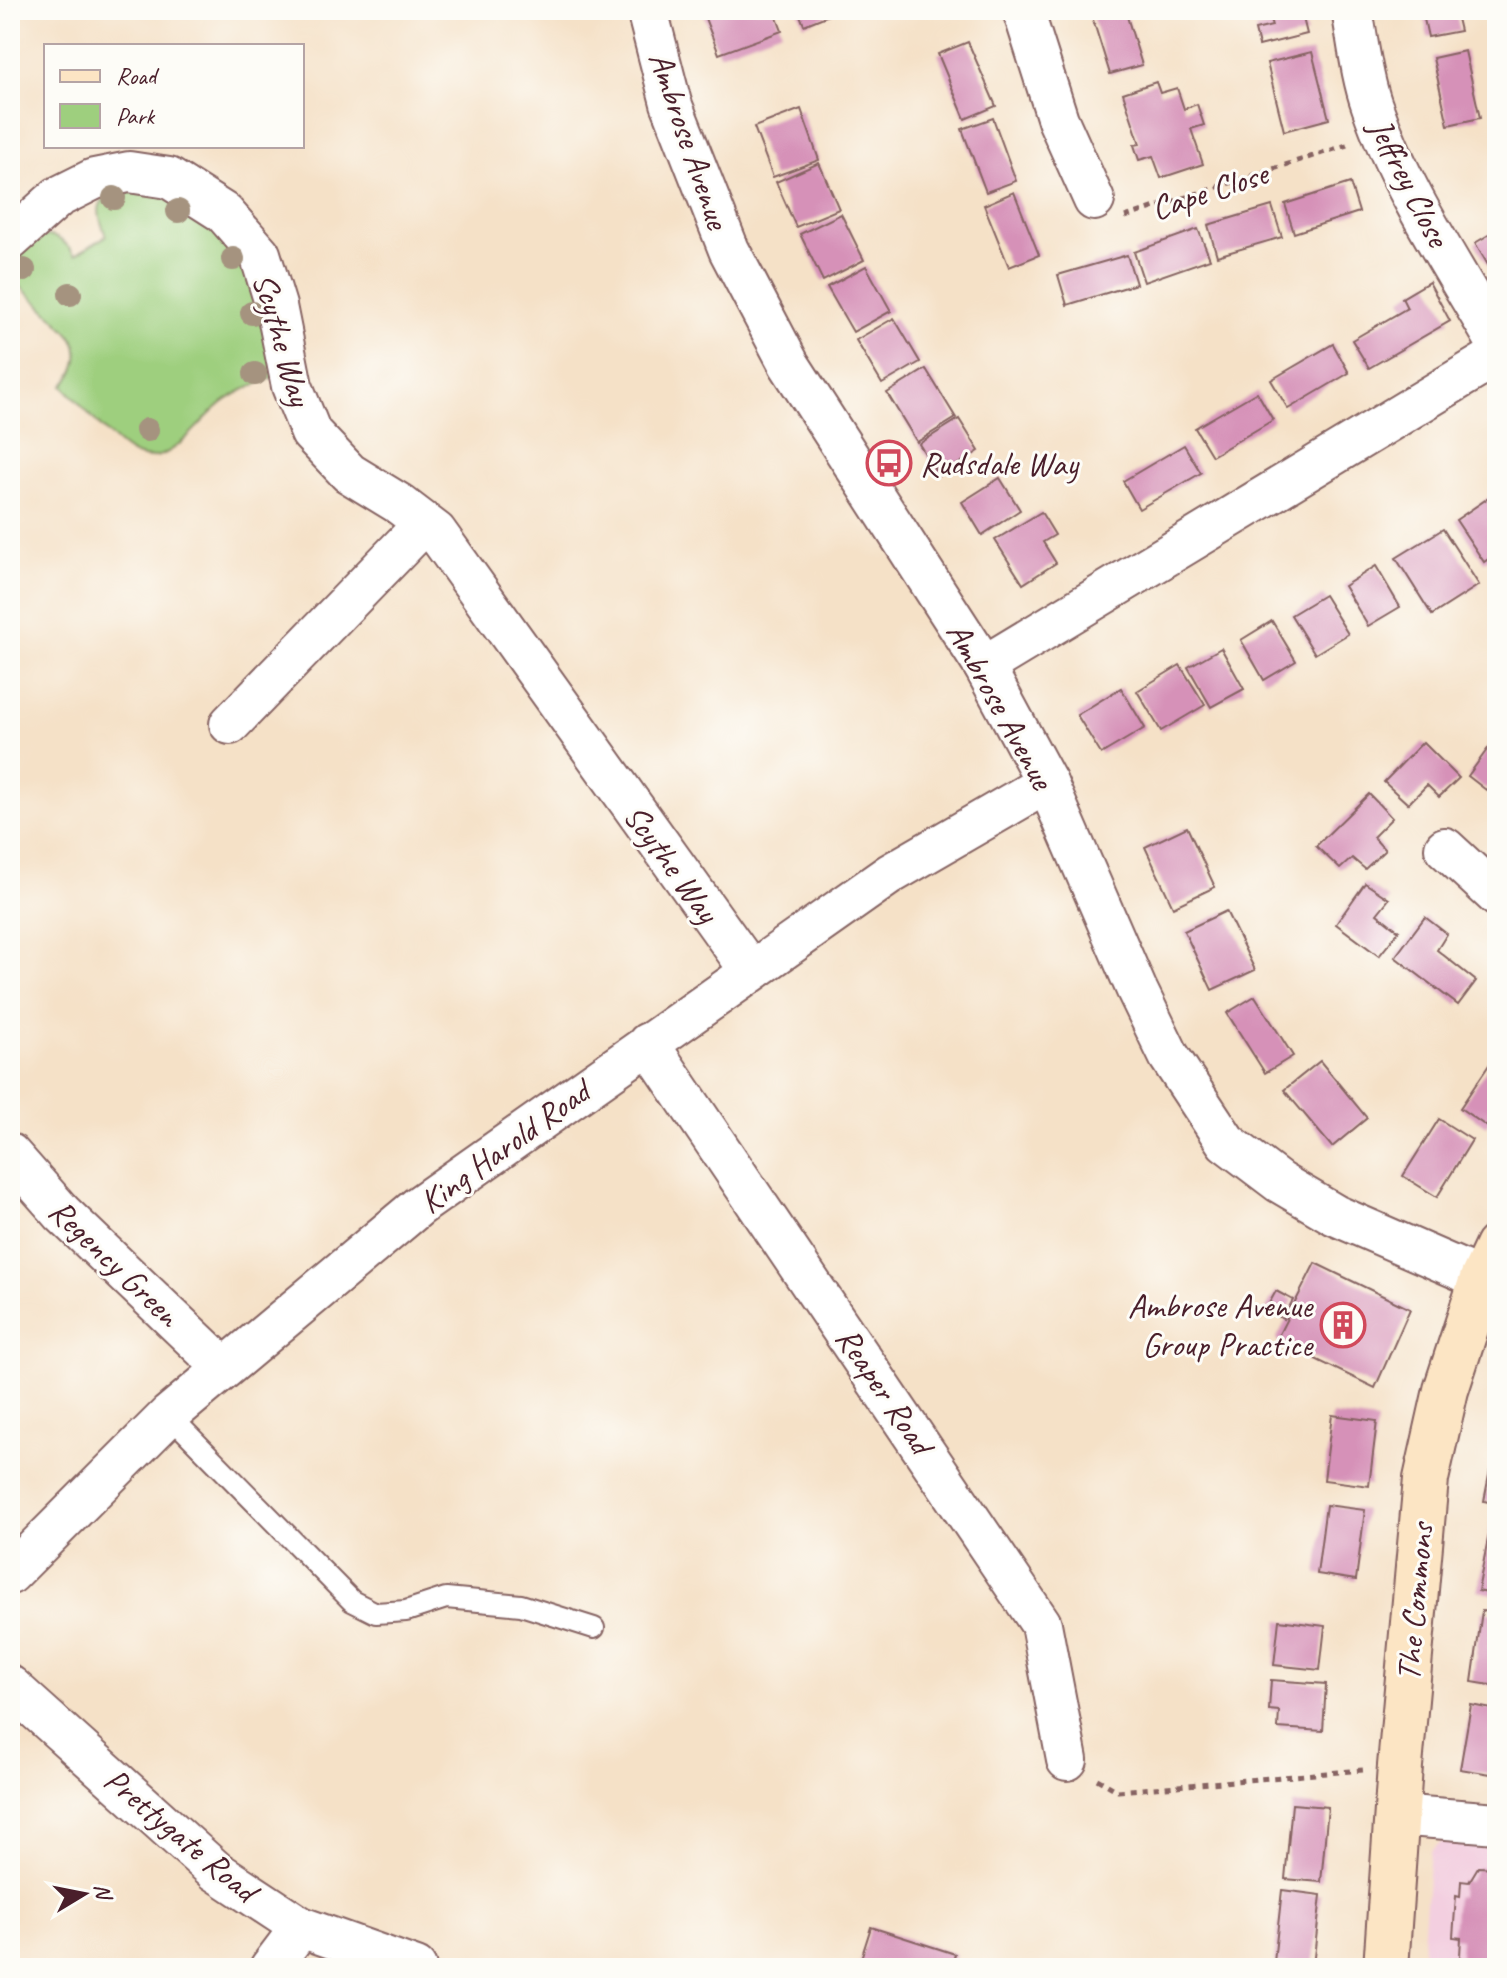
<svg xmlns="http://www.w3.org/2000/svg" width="1507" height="1978" viewBox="0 0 1507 1978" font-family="Caveat,sans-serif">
<rect width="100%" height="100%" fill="#fdfcf7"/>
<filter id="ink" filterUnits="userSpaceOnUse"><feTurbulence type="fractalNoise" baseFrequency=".0125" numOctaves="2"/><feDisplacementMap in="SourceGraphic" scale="16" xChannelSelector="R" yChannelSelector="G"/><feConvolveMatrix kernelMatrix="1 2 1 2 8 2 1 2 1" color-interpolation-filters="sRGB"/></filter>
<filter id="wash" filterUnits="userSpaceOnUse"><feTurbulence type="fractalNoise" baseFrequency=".006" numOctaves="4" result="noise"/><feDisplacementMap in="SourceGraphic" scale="32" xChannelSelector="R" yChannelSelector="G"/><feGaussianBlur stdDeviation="1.8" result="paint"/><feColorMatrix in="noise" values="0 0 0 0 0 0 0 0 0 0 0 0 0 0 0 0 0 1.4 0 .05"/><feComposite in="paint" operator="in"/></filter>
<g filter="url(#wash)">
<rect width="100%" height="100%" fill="#f5e1c7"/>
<path fill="#f3cfe0" d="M1448,1837l49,5v126h-76l9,-117z"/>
<path fill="#9ecf7e" stroke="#747754" stroke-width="2" d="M123,189l43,5 37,17 46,48 26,118c-18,6 -35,13 -50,24 -29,20 -60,80 -101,47 -22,-17 -41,-42 -61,-62 12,-12 19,-30 11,-46 -7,-13 -51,-50 -64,-63v-14c24,-25 41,-42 65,-8l31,-19c-9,-24 -14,-37 17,-47z"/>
<g id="blocks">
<g fill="#d691b8">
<path d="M712,10h62l8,21 -63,23 -16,-41z"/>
<path d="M798,10h43l-37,15z"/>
<path d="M1090,10h35l17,55 -32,9z"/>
<path d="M1268,10h33l6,24 -48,12 -4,-16 17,-4z"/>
<path d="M1422,10h33l5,21 -32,6z"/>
<path d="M968,42l28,64 -31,13 -27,-65z"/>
<path d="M1465,51l15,67 -32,7 -15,-67z"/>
<path d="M1312,52l17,67 -45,12 -17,-68z"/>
<path d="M1156,82l4,11 17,-5 7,21 13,-5 7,21 -13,4 12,35 -42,14 -8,-22 -14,4 -5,-15 6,-1 -17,-51z"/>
<path d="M801,109l18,51 -46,17 -19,-50z"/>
<path d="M993,118l23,63 -30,11 -24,-63z"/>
<path d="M819,163l20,46 -43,18 -20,-45z"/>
<path d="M1350,183l9,29 -65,21 -9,-29z"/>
<path d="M1014,192l25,63 -30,12 -25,-62z"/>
<path d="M1272,206l10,31 -65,19 -9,-31z"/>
<path d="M841,214l23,46 -41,21 -23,-47z"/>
<path d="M1198,229l12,30 -66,23 -10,-30z"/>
<path d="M1497,230v50l-22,-37z"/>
<path d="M1127,255l9,29 -69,21 -9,-30z"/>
<path d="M866,266l25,45 -38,21 -26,-45z"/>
<path d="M1429,282l21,39 -81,47 -17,-28 55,-32 -5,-10z"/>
<path d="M894,318l26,44 -38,22 -26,-44z"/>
<path d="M1333,344l16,29 -61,36 -17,-29z"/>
<path d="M926,369l30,49 -39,24 -30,-49z"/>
<path d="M1257,392l16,28 -61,36 -17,-28z"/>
<path d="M959,419l20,32 -40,25 -20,-32z"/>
<path d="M1184,445l17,28 -62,36 -16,-28z"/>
<path d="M1000,478l20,32 -38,25 -20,-33z"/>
<path d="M1497,492v61l-13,9 -28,-42z"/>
<path d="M1041,512l14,23 -12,7 13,21 -33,21 -28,-44z"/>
<path d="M1443,529l36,56 -47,30 -36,-57z"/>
<path d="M1376,566l24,41 -32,19 -24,-40z"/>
<path d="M1324,595l24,39 -33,20 -24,-39z"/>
<path d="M1272,621l24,40 -32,19 -23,-40z"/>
<path d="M1221,648l23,41 -33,18 -23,-40z"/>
<path d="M1180,665l25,40 -44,26 -24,-40z"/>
<path d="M1121,688l24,40 -44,26 -24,-39z"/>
<path d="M1497,736v42l-11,12 -18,-14z"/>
<path d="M1423,742l36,36 -20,19 -12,-12 -19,19 -24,-22z"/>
<path d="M1369,794l23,24 -19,19 12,13 -20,19 -13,-11 -12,11 -24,-23z"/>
<path d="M1187,827l28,60 -42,20 -28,-60z"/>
<path d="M1365,883l24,16 -12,15 22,17 -20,25 -43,-32z"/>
<path d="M1226,911l29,59 -43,20 -28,-59z"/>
<path d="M1425,917l22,17 -10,16 39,31 -18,24 -63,-48z"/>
<path d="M1255,996l38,60 -28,17 -38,-60z"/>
<path d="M1497,1053v57l-11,16 -26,-18z"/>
<path d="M1320,1061l47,57 -35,29 -48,-57z"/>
<path d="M1439,1119l33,21 -35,57 -34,-21z"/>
<path d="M1315,1263l95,46 -35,79 -99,-48z"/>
<path d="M1276,1291l17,9 -10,19 -17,-10z"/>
<path d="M1332,1415l45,6 -8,65 -45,-6z"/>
<path d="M1490,1470l7,1v33l-13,-3z"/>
<path d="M1326,1505l39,5 -9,70 -39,-6z"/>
<path d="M1491,1523l6,1v71l-19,-4z"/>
<path d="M1482,1611l15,2v73l-25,-4z"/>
<path d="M1279,1620l46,6 -5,44 -46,-5z"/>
<path d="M1271,1680l55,4 -3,47 -45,-3 1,-17 -10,-1z"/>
<path d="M1471,1705l26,5v65l-37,-6z"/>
<path d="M1292,1804l36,3 -7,75 -36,-3z"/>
<path d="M1478,1867l19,1v100h-28l-9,-12 1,-18 -8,-1 3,-41 4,1 1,-16 8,1z"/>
<path d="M1282,1890l39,5 -8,71 -39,-4z"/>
<path d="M871,1927l84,27 -4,14h-93z"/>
</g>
</g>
</g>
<g filter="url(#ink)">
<use href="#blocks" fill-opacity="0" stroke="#866362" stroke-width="2"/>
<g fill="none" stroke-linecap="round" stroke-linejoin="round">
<g stroke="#866362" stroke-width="24">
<path id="lane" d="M169,1415l183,186 24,12 30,-2 40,-13 75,7 73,23"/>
</g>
<g stroke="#866362" stroke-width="44">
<g id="street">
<path d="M647,10l24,93 58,147 60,114 195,302 63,117 89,205 33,68 57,86 53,40 56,33 147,64"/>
<path d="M1023,10l35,110 36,80"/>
<path d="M1352,10c6,31 9,65 20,96 29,84 81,160 125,237"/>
<path d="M10,240l48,-43 36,-18 35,-7 40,6 55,35 36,41 16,52 16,80 19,47 38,40 49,30 38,29 314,438"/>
<path d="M984,666l513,-310"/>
<path d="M230,724l194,-200"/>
<path d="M1445,848l52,48"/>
<path d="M648,1043l393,581 26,136"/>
<path d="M10,1154l52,59 161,154"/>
<path d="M10,1574l159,-159 250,-209 471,-332 157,-91"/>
<path d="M10,1686l206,185 85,56 115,41"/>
<path d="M1396,1815l101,8"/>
<path d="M270,1968l31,-41"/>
</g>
</g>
<g stroke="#866362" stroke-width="48">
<path id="secondary" d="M1386,1968l14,-202 26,-287 20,-89 36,-111 15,-32"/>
</g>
<g stroke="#866362" stroke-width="5" stroke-dasharray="6 6" stroke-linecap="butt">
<path d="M1125,217l222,-72"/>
<path d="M1097,1779l21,12 245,-21"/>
</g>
<use href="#lane" stroke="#fff" stroke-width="20"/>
<use href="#street" stroke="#fff" stroke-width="40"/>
<use href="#secondary" stroke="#fce5c4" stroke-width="44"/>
</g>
<g fill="#a5937f">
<circle cx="114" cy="198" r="12"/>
<circle cx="178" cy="211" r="12"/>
<circle cx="233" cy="259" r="12"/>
<circle cx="24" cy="270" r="12"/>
<circle cx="70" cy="294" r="12"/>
<circle cx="252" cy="313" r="12"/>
<circle cx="255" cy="374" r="12"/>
<circle cx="147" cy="430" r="12"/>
</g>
</g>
<defs>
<g id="bus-ring" transform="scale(2.3)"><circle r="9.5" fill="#fdfcf7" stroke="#d1495b" stroke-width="1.5"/><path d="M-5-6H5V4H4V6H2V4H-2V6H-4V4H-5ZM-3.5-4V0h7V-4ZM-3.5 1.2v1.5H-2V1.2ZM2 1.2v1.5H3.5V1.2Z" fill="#d1495b"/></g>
<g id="building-ring" transform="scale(2.3)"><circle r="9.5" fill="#fdfcf7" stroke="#d1495b" stroke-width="1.5"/><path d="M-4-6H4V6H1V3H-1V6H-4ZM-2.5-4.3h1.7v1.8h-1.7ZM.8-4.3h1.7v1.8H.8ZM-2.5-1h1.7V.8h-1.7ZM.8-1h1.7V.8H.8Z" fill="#d1495b"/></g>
</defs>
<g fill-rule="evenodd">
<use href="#bus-ring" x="889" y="463"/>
<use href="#building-ring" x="1343" y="1325"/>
</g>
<g text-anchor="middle" stroke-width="6" stroke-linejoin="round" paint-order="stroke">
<g font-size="34" fill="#4a1f2b" stroke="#fdfcf7">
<text transform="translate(690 140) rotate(71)" y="12">Ambrose Avenue</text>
<text transform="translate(1410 182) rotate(63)" y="12">Jeffrey Close</text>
<text transform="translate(1209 190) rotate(-18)" y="12">Cape Close</text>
<text transform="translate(283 339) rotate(74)" y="12">Scythe Way</text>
<text transform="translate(1001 705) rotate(61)" y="12">Ambrose Avenue</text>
<text transform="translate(672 863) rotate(54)" y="12">Scythe Way</text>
<text transform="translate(504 1146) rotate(-36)" y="12">King Harold Road</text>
<text transform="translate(115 1262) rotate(44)" y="12">Regency Green</text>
<text transform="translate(885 1390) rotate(56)" y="12">Reaper Road</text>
<text transform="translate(1414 1602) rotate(-85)" y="12">The Commons</text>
<text transform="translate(181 1834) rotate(40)" y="12">Prettygate Road</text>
</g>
<g font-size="34" fill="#4a1f2b" stroke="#fdfcf7" text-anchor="start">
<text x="920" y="475">Rudsdale Way</text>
<text x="1312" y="1317" text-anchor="end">Ambrose Avenue<tspan x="1312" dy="39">Group Practice</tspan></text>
</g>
</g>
<rect width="1507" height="1978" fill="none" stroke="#fdfcf7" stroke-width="40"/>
<rect x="44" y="44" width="260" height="104" fill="#fdfcf7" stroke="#b5a4a5" stroke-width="2"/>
<rect x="60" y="70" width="40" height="12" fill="#fce5c4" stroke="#b5a4a5" stroke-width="2"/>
<text x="116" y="84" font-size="24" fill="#4a1f2b">Road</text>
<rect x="60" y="104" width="40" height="24" fill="#9ecf7e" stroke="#b5a4a5" stroke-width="2"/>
<text x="116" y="124" font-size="24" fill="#4a1f2b">Park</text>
<g transform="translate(84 1894) rotate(80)" stroke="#fdfcf7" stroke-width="6" paint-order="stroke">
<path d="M0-6L14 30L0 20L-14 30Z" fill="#4a1f2b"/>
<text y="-12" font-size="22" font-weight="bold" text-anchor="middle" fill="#4a1f2b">N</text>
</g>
</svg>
